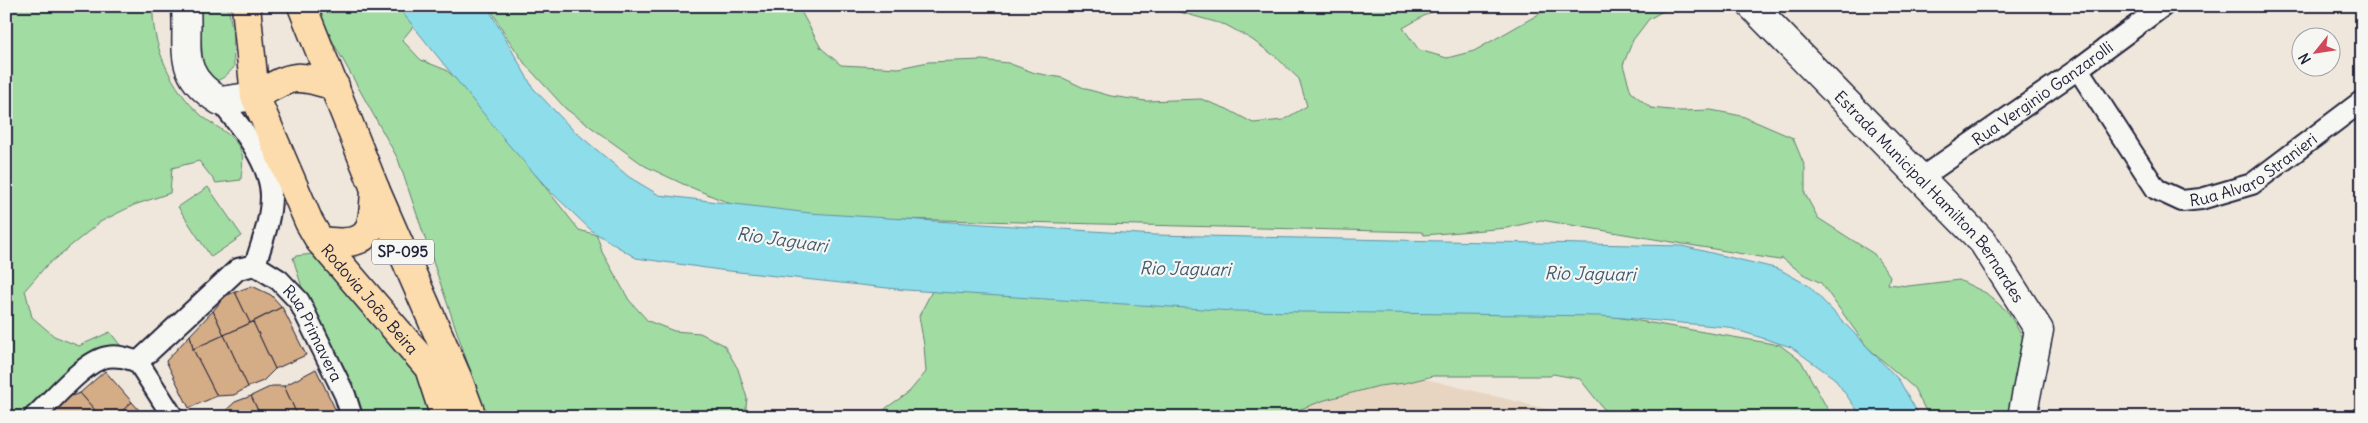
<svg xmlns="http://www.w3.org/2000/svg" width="2368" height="423" viewBox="0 0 2368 423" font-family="Delius,sans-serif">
<rect width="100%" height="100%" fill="#efe7dc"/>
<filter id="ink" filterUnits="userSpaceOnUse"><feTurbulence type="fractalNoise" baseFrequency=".02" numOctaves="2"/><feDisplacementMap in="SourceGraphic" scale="10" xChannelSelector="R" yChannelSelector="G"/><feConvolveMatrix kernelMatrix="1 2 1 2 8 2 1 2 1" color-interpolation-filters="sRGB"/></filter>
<g filter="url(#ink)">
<path fill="#e7d5c2" d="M1361,363l218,54h-293z"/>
<g fill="#a1dca2" stroke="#627f6e">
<path d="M6,6h147c-2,39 19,84 48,109 12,11 36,20 41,39 2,8 -1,18 -1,26l-25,3 -17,-22 -27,7 -2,25 -36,12 -34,17 -54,44 -21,24 7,27 22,19 25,10 31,-14 17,22 -35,2 -63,58 -23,1z"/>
<path d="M189,6h39l5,28 1,33c-12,15 -20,17 -37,10z"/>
<path d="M313,6h110l-2,11 -19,23 19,20 25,10 24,21 109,139 18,5 5,17 27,48 19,21 26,10 26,2 24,12 14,24 9,29 -2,19h-259l-88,-258z"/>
<path d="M489,6h309l23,42 20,17 58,3 29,-6 54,-2 26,3 27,10 28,5 23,11 25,7 35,5 55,-2 26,10 26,14 30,-3 24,-14 -8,-27 -23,-22 -25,-18 -25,-14 -50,-14 -7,-5h285l-25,7 -26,15 16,22 28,8 27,-7 79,-45h119l-23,13 -16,21 -10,25 8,27 20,16 29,3 31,-1 31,6 51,22 12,29v27l13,24 56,36 16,22 -2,8 20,2 51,-6 27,13 22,19 14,24 10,25 7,56h-110l-15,-29 -47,-41 -46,-64 -18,-9 -21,-16 -3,2 -238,-40 -34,8 -83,7 -2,-3 -643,-16 -36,-7 -60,-25 -38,-18 -79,-57 -41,-45 -19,-28z"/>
<path d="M208,187l34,49 -31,21 -33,-50z"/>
<path d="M321,253l86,97 30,67h-78l-56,-126 -10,-33 3,-2z"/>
<path d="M932,291l549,3 299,51 21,16 31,56h-222l-30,-38 -27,-5 -3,2h-117l-28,7 -26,3 -54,14 -46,17h-398l5,-9 23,-16 17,-20 -2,-27 -5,-29z"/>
</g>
<path fill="#8dddea" stroke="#6292a4" d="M397,6h90l46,82 39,41 57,48 30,18 151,18 345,22 527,11 97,23 30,17 90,94 21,37h-61l-2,-7 -23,-32 -43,-31 -64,-20 -126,-11 -368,-5 -327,-21 -186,-20 -84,-12 -44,-27 -42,-40 -42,-47z"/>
<g fill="#d4ac85" stroke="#22223b">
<path d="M252,286l19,9 11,12 -32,16 -15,-31z"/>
<path d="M235,292l15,31 -26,12 -11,-24 12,-15z"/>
<path d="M282,307l24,48 -31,14 -22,-47z"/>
<path d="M213,311l11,24 -31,14 -3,-14z"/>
<path d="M253,322l22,47 -12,12 -15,6 -24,-52z"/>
<path d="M190,335l3,14 24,47 -28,12 -23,-47z"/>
<path d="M224,335l24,52 -14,8 -17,1 -24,-47z"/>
<path d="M316,369l21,44 -6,4h-33l-14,-31z"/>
<path d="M105,371l27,31 -17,15h-14l-21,-24z"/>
<path d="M272,386h12l14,31h-37l-10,-21z"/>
<path d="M80,393l21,24h-42l-6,-7 10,-11z"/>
<path d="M251,396l10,21h-36l-2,-4 12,-11z"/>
<path d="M132,402l13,15h-30z"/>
</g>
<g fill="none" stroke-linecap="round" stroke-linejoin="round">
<g stroke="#22223b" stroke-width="24">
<g id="street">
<path id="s1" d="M2078,69l78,120 26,12 19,-2 51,-15 110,-83"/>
<path d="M220,101c20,25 51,62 51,95 0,24 -9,46 -16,69"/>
<path id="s2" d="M1921,178l157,-109 85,-63"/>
<path id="s3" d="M255,265l24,15 20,21 46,94 7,22"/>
<path d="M138,362l100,-93 17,-4"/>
<path d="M138,362l35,55"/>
<path d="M34,417c18,-16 50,-56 73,-60 11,-2 20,1 31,5"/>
</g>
</g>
<g stroke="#22223b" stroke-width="31">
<g id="secondary">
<path d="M186,6c3,46 -10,67 34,95l35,-5"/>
<path id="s4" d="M1752,6l231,236 56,88 -17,87"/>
</g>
</g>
<g stroke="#22223b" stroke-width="31">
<g id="primary">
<path id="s5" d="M246,6l9,90 54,126 11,19 109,127 16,49"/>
<path d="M302,6l73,183 82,188 15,40"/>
<path d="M255,96c38,-21 38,-23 80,-10"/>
<path d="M320,241c50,6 53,-6 55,-52"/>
</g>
</g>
<use href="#street" stroke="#f6f6f2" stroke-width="20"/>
<use href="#secondary" stroke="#f6f6f2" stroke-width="28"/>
<use href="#primary" stroke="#fcdcac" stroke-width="28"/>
</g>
</g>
<g text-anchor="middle" stroke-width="4.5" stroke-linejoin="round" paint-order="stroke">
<rect fill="#f6f6f2" stroke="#626272" stroke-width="1" x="372" y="239.5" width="62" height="25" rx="4"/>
<g font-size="15" font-weight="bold" fill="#22223b">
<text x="403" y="257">SP-095</text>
</g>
<g font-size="16" fill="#22223b" stroke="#f6f6f2">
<text dy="6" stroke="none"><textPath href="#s2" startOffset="148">Rua Verginio Ganzarolli</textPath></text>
<text dy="6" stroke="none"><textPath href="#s1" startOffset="251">Rua Alvaro Stranieri</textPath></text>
<text dy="6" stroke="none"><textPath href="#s4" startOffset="261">Estrada Municipal Hamilton Bernardes</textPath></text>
<text dy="6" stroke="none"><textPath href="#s5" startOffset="326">Rodovia João Beira</textPath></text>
<text dy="6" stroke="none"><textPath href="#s3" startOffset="92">Rua Primavera</textPath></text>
</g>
<g font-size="18" font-style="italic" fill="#425a70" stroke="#f6f6f2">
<text transform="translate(782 240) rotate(8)" y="6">Rio Jaguari</text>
<text transform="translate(1185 269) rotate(1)" y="6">Rio Jaguari</text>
<text transform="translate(1590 274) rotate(1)" y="6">Rio Jaguari</text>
</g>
</g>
<rect width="2368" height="423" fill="none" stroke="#f6f6f2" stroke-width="25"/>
<rect x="12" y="12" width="2343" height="398" fill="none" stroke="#22223b" stroke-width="2" filter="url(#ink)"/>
<g transform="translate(2316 52) rotate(240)"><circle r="24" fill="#f6f6f2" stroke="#a1a1a9"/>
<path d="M0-4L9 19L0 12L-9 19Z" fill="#d1495b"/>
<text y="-8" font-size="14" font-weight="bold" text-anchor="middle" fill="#22223b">N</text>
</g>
</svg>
